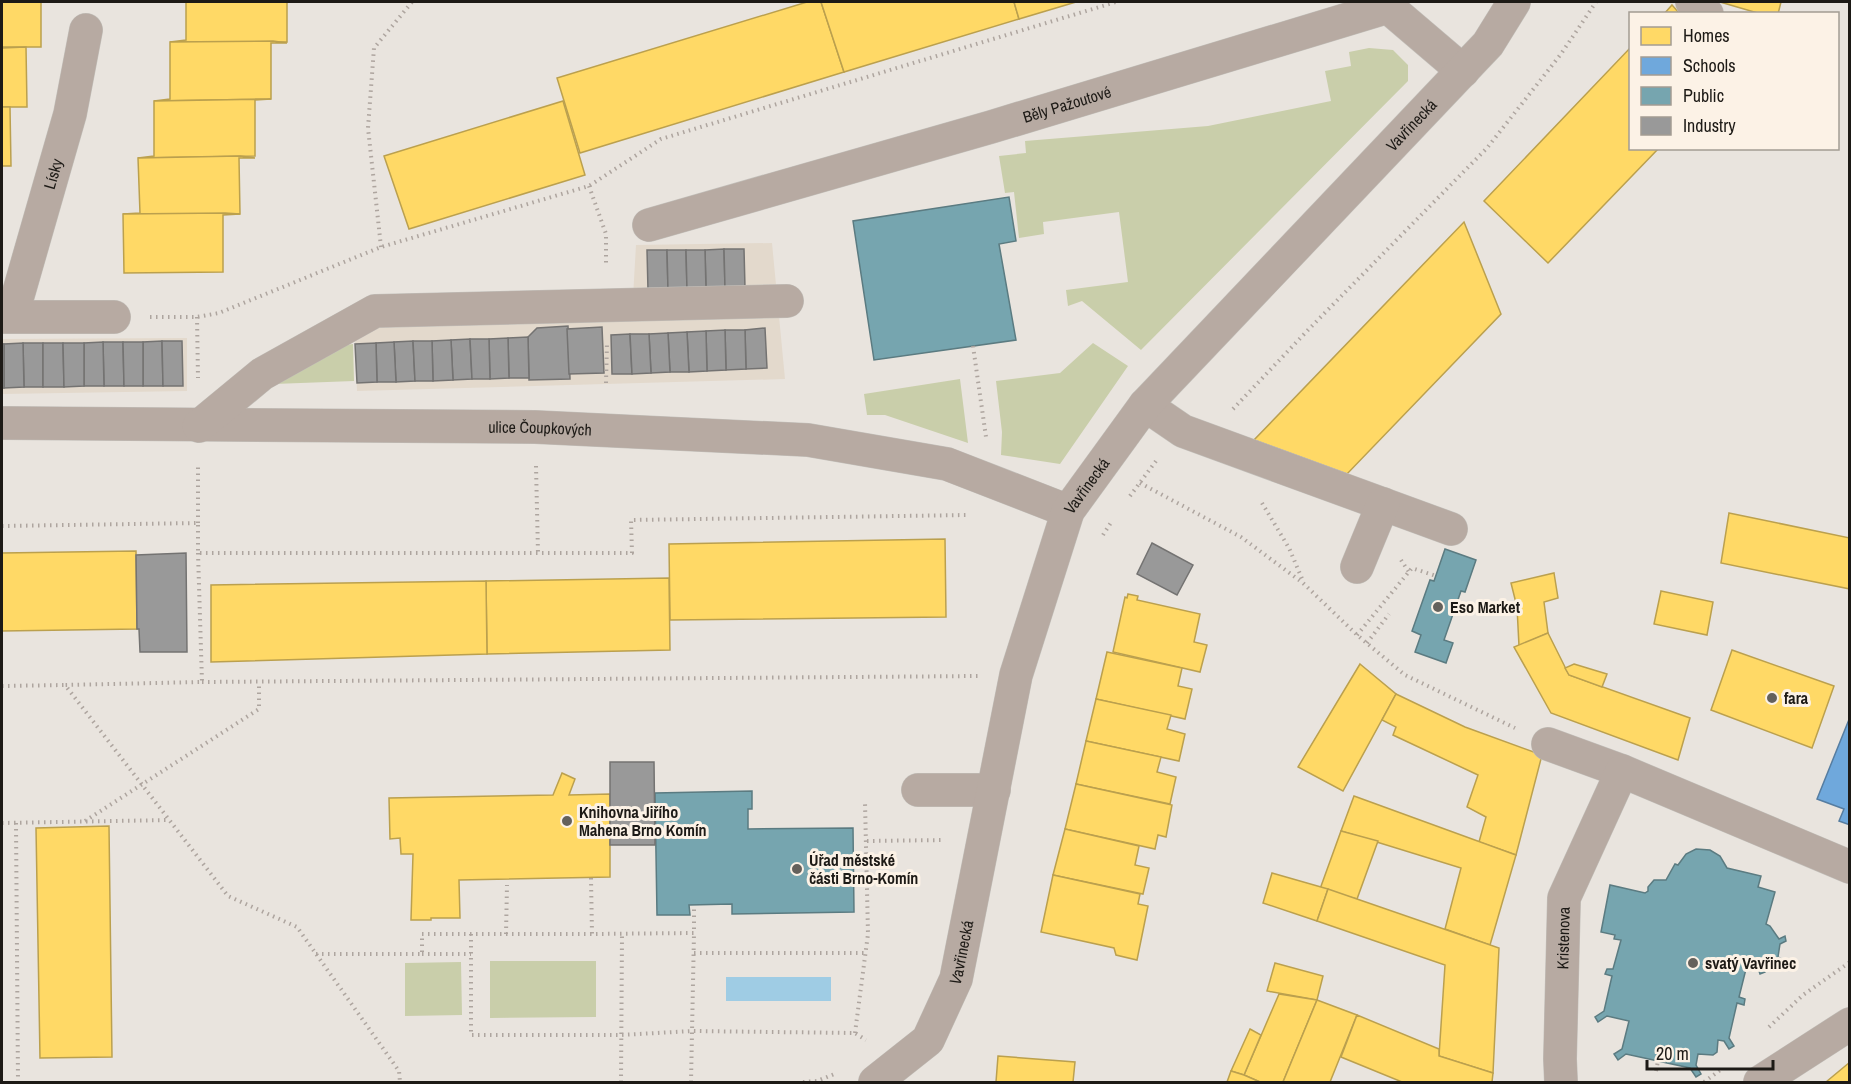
<svg xmlns="http://www.w3.org/2000/svg" width="1851" height="1084" viewBox="0 0 1851 1084" font-family="'Archivo Narrow',sans-serif">
<rect width="100%" height="100%" fill="#e9e4de"/>
<g fill="#e3d9cc">
<path d="M772,243l13,136 -428,12 -3,-84 279,-10 3,-52z"/>
<path d="M187,338v53l-185,3v-55z"/>
</g>
<g fill="#c9ceaa">
<path d="M1369,48l24,2 15,15v16l-267,269 -59,-49 -14,5 -2,-16 62,-8 -9,-70 -76,10 1,12 -25,4 -5,-46 -9,1 -6,-37 27,-3 -1,-12 183,-15 123,-25 -6,-30 26,-5 -2,-14z"/>
<path d="M1093,343l35,23 -68,98 -59,-9 1,-23 -6,-51 64,-8z"/>
<path d="M353,344l1,37 -80,3 65,-38z"/>
<path d="M960,379l8,64 -83,-28h-18l-3,-21z"/>
<path d="M490,961h106v56l-106,1z"/>
<path d="M461,962l1,53 -57,1v-53z"/>
</g>
<rect fill="#9fcce4" x="726" y="977" width="105" height="24"/>
<g fill="#ffd966" stroke="#bba04e" stroke-width="1.5">
<rect x="2" y="2" width="39" height="45"/>
<path d="M186,2h101v40h-117l16,-2z"/>
<path d="M807,2h14l23,70 -264,81 -23,-75z"/>
<path d="M821,2h193l5,17 -175,53z"/>
<path d="M1014,2h62l-57,17z"/>
<path d="M1720,2h61l-3,12h-17z"/>
<path d="M1672,5l8,9h-16z"/>
<path d="M170,42l103,-1 14,2h-16v56l-117,2 16,-2z"/>
<path d="M26,47l1,60h-25v-59z"/>
<path d="M1630,48v100h29l-111,115 -64,-62z"/>
<path d="M271,99l-16,1v56l-117,2 16,-2v-55z"/>
<path d="M563,101l22,74 -176,54 -25,-73z"/>
<path d="M2,107h8l1,59h-9z"/>
<path d="M240,156l15,2h-16l1,56h-117l17,-1 -2,-55z"/>
<path d="M225,213l15,1 -17,1v57l-99,1 -1,-59z"/>
<path d="M1464,222l37,92 -154,160 -93,-34z"/>
<path d="M1729,513l121,25v51l-129,-26z"/>
<path d="M945,539l1,78 -276,3 -1,-76z"/>
<path d="M136,551l1,78 -135,2v-78z"/>
<path d="M1554,573l4,25 -14,4 4,31 -29,13 -2,-39 -6,-24z"/>
<path d="M669,578l1,72 -183,4 -1,-73z"/>
<path d="M486,581l1,73 -276,8v-77z"/>
<path d="M1661,591l52,11 -6,33 -53,-11z"/>
<path d="M1128,594l10,2 -1,4 63,14 -6,28 13,3 -7,27 -87,-20 12,-55 2,1z"/>
<path d="M1548,633l21,42 121,43 -12,42 -127,-47 -37,-66z"/>
<path d="M1732,650l102,36 -22,62 -101,-38z"/>
<path d="M1107,652l75,16 -4,18 14,3 -7,30 -89,-20z"/>
<path d="M1360,664l36,30 -53,97 -45,-24z"/>
<path d="M1574,664l33,10 -5,13 -33,-12 -4,-7z"/>
<path d="M1396,694l69,33 77,28 -26,100 -37,-13 7,-25 -19,-10 11,-32 -85,-40 3,-8 -14,-7z"/>
<path d="M1096,699l75,16 -4,14 18,5 -6,27 -93,-20z"/>
<path d="M1086,741l75,16 -4,15 19,5 -6,27 -94,-20z"/>
<path d="M562,773l13,6 -6,16 41,-1v83l-151,3 1,38h-29v2h-20l2,-66h-12l-1,-16 -10,1 -1,-41 164,-3z"/>
<path d="M1076,784l96,21 -6,32 -8,-2 -3,14 -90,-20z"/>
<path d="M1354,796l162,59 -26,90 -45,-16 16,-61 -120,-37z"/>
<path d="M109,826l3,231 -72,1 -4,-230z"/>
<path d="M1065,829l74,17 -4,19 14,3 -6,26 -90,-19z"/>
<path d="M1341,831l37,10 -21,58 -37,-10z"/>
<path d="M1272,873l56,16 -11,32 -54,-18z"/>
<path d="M1053,875l87,19 -2,10 10,2 -11,54 -21,-5 -2,-7 -73,-16z"/>
<path d="M1328,889l171,59 -6,125 -54,-17 6,-91 -128,-44z"/>
<path d="M1275,963l48,13 -6,24 -50,-9z"/>
<path d="M1279,994l38,6 -34,82h-23l-16,-7z"/>
<path d="M1317,1000l40,15 -27,67h-47z"/>
<path d="M1357,1015l82,34v7l54,17 -1,9h-90l-61,-25z"/>
<path d="M1250,1029l11,6 -17,40 -13,-4z"/>
<path d="M998,1056l77,6 -2,20h-77z"/>
<path d="M1850,1062v20h-24z"/>
<path d="M1231,1071l13,4 16,7h-33z"/>
</g>
<path fill="#6fa8dc" stroke="#567da1" stroke-width="1.5" d="M1850,717v108l-11,-4 5,-12 -27,-10z"/>
<g fill="#76a5af" stroke="#5b7b81" stroke-width="1.5">
<path d="M1009,197l7,44 -17,3 17,96 -142,20 -21,-139z"/>
<path d="M1445,549l31,11 -11,32 -4,-1 -17,49 9,3 -7,20 -31,-11 6,-17 -9,-4 18,-51 4,1z"/>
<path d="M752,791v18h-4v20l105,-1 1,84 -122,2v-10l-43,1 1,10h-33l-2,-122z"/>
<path d="M1696,849l14,1 10,6 7,12 34,8 -3,11 17,5 -9,32 4,2 9,13 6,-3 1,5 -6,3 -2,13 5,3 -3,5 -5,-4 -11,6 1,5 -5,2 -2,-6 -5,-1v4l-7,-2 -7,28 6,2 -1,6 -7,-2 -8,35 5,8 -5,3 -5,-8 -6,-1 -1,12 -4,3 -15,-1 -2,11 5,9 -5,3 -6,-9 -64,-14 -8,6 -4,-6 8,-5 7,-28 -22,-5 -9,6 -3,-5 9,-6 8,-35 -7,-2 2,-5h6l8,-29 -7,-1 1,-4 -14,-3 9,-47 35,8 3,-2v-4l6,-7h12l9,-16 3,1 8,-11z"/>
</g>
<g fill="#999" stroke="#747372" stroke-width="1.5">
<path d="M724,249l1,39 -19,1 -1,-39z"/>
<path d="M724,249h20l1,39h-20z"/>
<path d="M647,250h20l1,40h-20z"/>
<path d="M667,250h19l1,40h-19z"/>
<path d="M686,250h19l1,39 -19,1z"/>
<path d="M568,326l2,53 -41,1 -1,-43 9,-9z"/>
<path d="M602,327l2,46 -35,1 -2,-45z"/>
<path d="M765,328l2,40 -21,1 -1,-39z"/>
<path d="M725,330h20l1,39 -20,1z"/>
<path d="M725,330l1,40 -19,1 -1,-40z"/>
<path d="M706,331l1,40 -18,1 -2,-40z"/>
<path d="M687,332l2,40h-19l-2,-39z"/>
<path d="M668,333l2,39 -19,1 -2,-39z"/>
<path d="M630,334l2,40h-20l-1,-39z"/>
<path d="M630,334h19l2,39 -19,1z"/>
<path d="M528,337l1,41h-20l-1,-40z"/>
<path d="M508,338l1,40 -19,1 -1,-40z"/>
<path d="M470,339l2,40 -19,1 -2,-40z"/>
<path d="M470,339h19l1,40h-18z"/>
<path d="M451,340l2,40 -20,1 -1,-40z"/>
<path d="M162,341l1,45h-20v-44z"/>
<path d="M162,341h20l1,45h-20z"/>
<path d="M413,341l2,40 -19,1 -2,-40z"/>
<path d="M413,341h19l1,40h-18z"/>
<path d="M103,342h20l1,44h-20z"/>
<path d="M103,342l1,44h-20v-43z"/>
<path d="M123,342h20v44h-19z"/>
<path d="M394,342l2,40h-19l-1,-39z"/>
<path d="M23,343h20v44h-19z"/>
<path d="M23,343l1,44 -20,1v-44z"/>
<path d="M43,343h20l1,44h-21z"/>
<path d="M63,343h21v43l-20,1z"/>
<path d="M376,343l1,39 -20,1 -2,-39z"/>
<rect x="2" y="344" width="2" height="44"/>
<path d="M1152,543l41,22 -16,30 -40,-21z"/>
<path d="M186,553l1,99h-47l-1,-23h-2l-1,-74z"/>
<path d="M610,762h44l1,83h-45z"/>
</g>
<g fill="none" stroke-linecap="round" stroke-linejoin="round">
<g stroke="#c3c0bb" stroke-width="34">
<g id="minor">
<path d="M1692,2l15,12"/>
<path id="s1" d="M649,225l342,-98 397,-120 75,64"/>
<path id="s2" d="M12,316l58,-202 16,-84"/>
<path d="M2,317h112"/>
<path d="M1145,405l38,26 268,98"/>
<path id="s3" d="M2,423l533,4 273,13 139,24 121,47"/>
<path d="M199,426l63,-52 113,-63 412,-10"/>
<path d="M1357,567l26,-63"/>
<path d="M1548,744l74,27"/>
<path d="M918,790h76"/>
<path id="s4" d="M875,1082l53,-42 28,-61 60,-304 52,-164 77,-106 343,-361 26,-42"/>
<path id="s5" d="M1561,1082l-1,-23 4,-161 58,-127 228,96"/>
<path d="M1760,1082l90,-58"/>
</g>
</g>
<g stroke="#aea59f" stroke-width="4" stroke-dasharray="1.5 4.5" stroke-linecap="butt">
<path d="M589,186l17,48v32"/>
<path d="M381,247l-13,-119 6,-80 38,-46"/>
<path d="M150,317h47l22,-4 162,-66 208,-61 72,-47 455,-137"/>
<path d="M197,317l1,61"/>
<path d="M973,346l13,91"/>
<path d="M606,383l1,-40"/>
<path d="M1233,409l75,-79 179,-182 74,-94 35,-52"/>
<path d="M536,466l2,87"/>
<path d="M1140,483l101,54 62,46 54,52 48,40 110,53"/>
<path d="M1130,496l26,-35"/>
<path d="M1262,503l27,45 14,33"/>
<path d="M198,523v-60"/>
<path d="M2,526l196,-3v30h434l-1,-33 336,-5"/>
<path d="M1103,535l9,-14"/>
<path d="M198,553l4,129 -137,3 163,211 69,31 102,144 1,11"/>
<path d="M1401,560l8,12"/>
<path d="M1357,635l55,-67 24,8"/>
<path d="M1367,643l22,-29"/>
<path d="M202,682l777,-6"/>
<path d="M2,686l63,-1"/>
<path d="M85,821l174,-112v-27"/>
<path d="M2,823l167,-3"/>
<path d="M16,823l2,259"/>
<path d="M867,841l78,-1"/>
<path d="M591,878l1,56 102,-1v-28"/>
<path d="M471,934v101h150l71,-4 163,2 11,7"/>
<path d="M506,934l1,-49"/>
<path d="M694,953h173"/>
<path d="M316,954h106v-20h170"/>
<path d="M422,954h49"/>
<path d="M1769,1027l34,-32 47,-33"/>
<path d="M855,1033l13,-99 -3,-132"/>
<path d="M1656,1071l2,-10"/>
<path d="M621,1082l1,-148"/>
<path d="M691,1082l3,-149"/>
<path d="M803,1082l14,-1 20,-8"/>
<path d="M1704,1082l19,-14"/>
</g>
<use href="#minor" stroke="#b7aaa2" stroke-width="33"/>
</g>
<g fill="#64615c" stroke="#fcf2e6" stroke-width="2">
<circle cx="1438" cy="607" r="6"/>
<circle cx="1772" cy="698" r="6"/>
<circle cx="567" cy="821" r="6"/>
<circle cx="797" cy="869" r="6"/>
<circle cx="1693" cy="963" r="6"/>
</g>
<g text-anchor="middle" stroke-width="6" stroke-linejoin="round" paint-order="stroke">
<g font-size="16" fill="#1d1a16" stroke="#fcf2e6">
<text dy="6" stroke="none"><textPath href="#s1" startOffset="435">Běly Pažoutové</textPath></text>
<text dy="6" stroke="none"><textPath href="#s4" startOffset="1134">Vavřinecká</textPath></text>
<text dy="6" stroke="none"><textPath href="#s2" startOffset="148">Lísky</textPath></text>
<text dy="6" stroke="none"><textPath href="#s3" startOffset="538">ulice Čoupkových</textPath></text>
<text dy="6" stroke="none"><textPath href="#s4" startOffset="648">Vavřinecká</textPath></text>
<text dy="6" stroke="none"><textPath href="#s5" startOffset="144">Kristenova</textPath></text>
<text dy="6" stroke="none"><textPath href="#s4" startOffset="162">Vavřinecká</textPath></text>
</g>
<g font-size="16" font-weight="bold" fill="#1d1a16" stroke="#fcf2e6" text-anchor="start">
<text x="1450" y="613">Eso Market</text>
<text x="1784" y="704">fara</text>
<text x="579" y="818">Knihovna Jiřího<tspan x="579" dy="18">Mahena Brno Komín</tspan></text>
<text x="809" y="866">Úřad městské<tspan x="809" dy="18">části Brno-Komín</tspan></text>
<text x="1705" y="969">svatý Vavřinec</text>
</g>
</g>
<rect width="1851" height="1084" fill="none" stroke="#1d1a16" stroke-width="6"/>
<rect x="1629" y="12" width="210" height="138" fill="#fcf2e6" stroke="#a39c93" stroke-width="1.5"/>
<rect x="1641" y="27" width="30" height="18" fill="#ffd966" stroke="#a39c93" stroke-width="1.5"/>
<text x="1683" y="42" font-size="18" fill="#1d1a16">Homes</text>
<rect x="1641" y="57" width="30" height="18" fill="#6fa8dc" stroke="#a39c93" stroke-width="1.5"/>
<text x="1683" y="72" font-size="18" fill="#1d1a16">Schools</text>
<rect x="1641" y="87" width="30" height="18" fill="#76a5af" stroke="#a39c93" stroke-width="1.5"/>
<text x="1683" y="102" font-size="18" fill="#1d1a16">Public</text>
<rect x="1641" y="117" width="30" height="18" fill="#999999" stroke="#a39c93" stroke-width="1.5"/>
<text x="1683" y="132" font-size="18" fill="#1d1a16">Industry</text>
<path d="M1647 1060v9h126v-9" fill="none" stroke="#1d1a16" stroke-width="3"/>
<text x="1656" y="1060" font-size="18" fill="#1d1a16" stroke="#fcf2e6" stroke-width="4.5" paint-order="stroke">20 m</text>
</svg>
